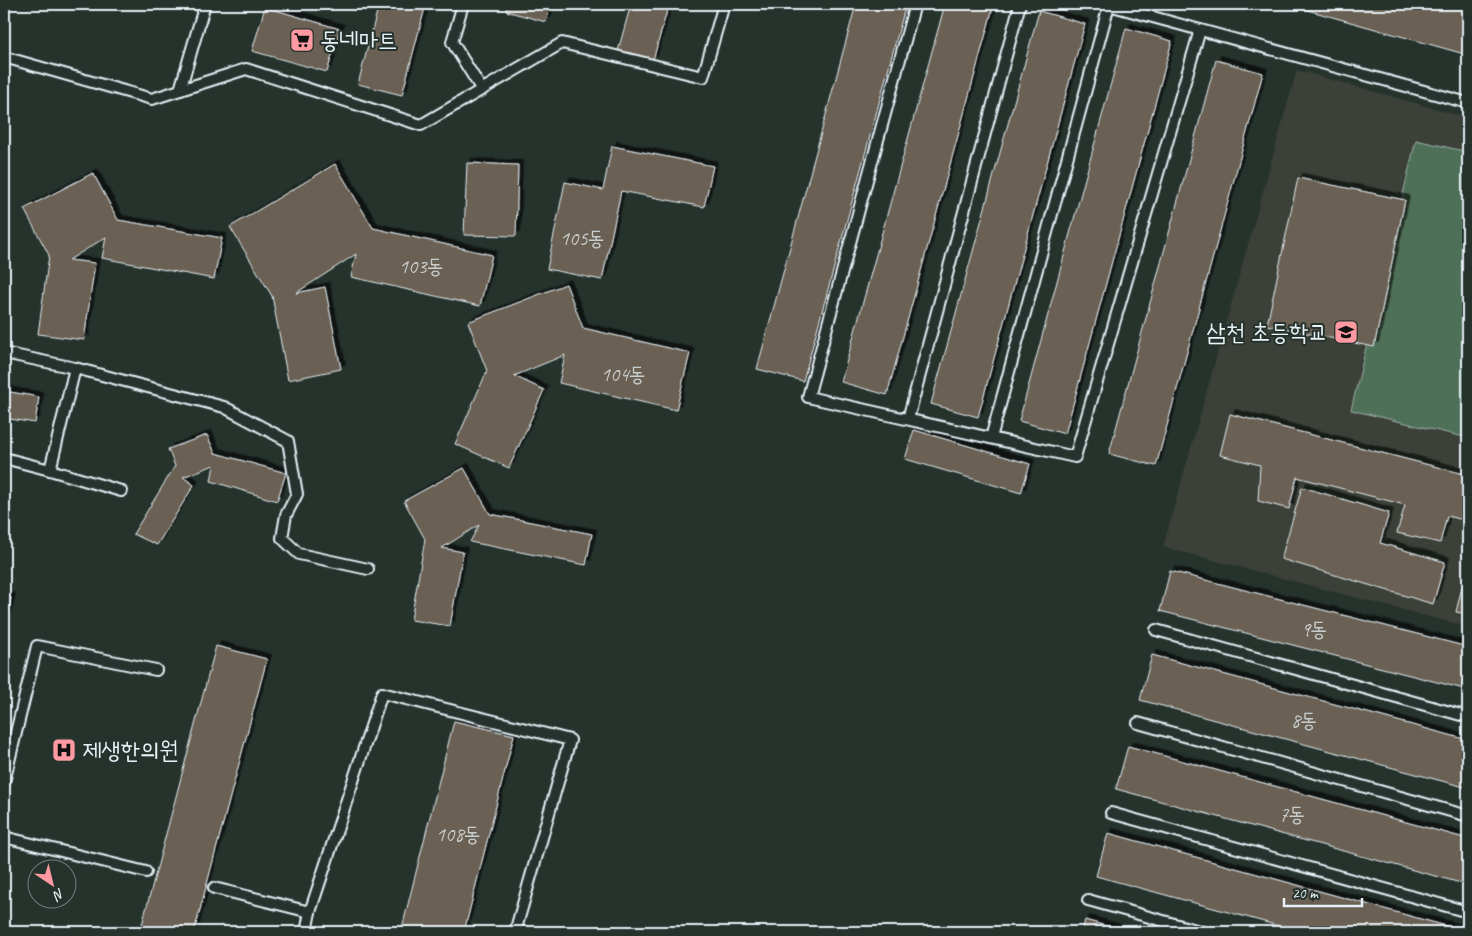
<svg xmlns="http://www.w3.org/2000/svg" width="1472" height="936" viewBox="0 0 1472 936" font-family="Caveat,'Poor Story',sans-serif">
<defs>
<filter id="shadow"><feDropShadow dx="4.5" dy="-4.5" stdDeviation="0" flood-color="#0009"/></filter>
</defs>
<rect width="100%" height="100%" fill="#26332d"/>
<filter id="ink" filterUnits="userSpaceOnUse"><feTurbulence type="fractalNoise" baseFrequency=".02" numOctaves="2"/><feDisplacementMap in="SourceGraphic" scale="10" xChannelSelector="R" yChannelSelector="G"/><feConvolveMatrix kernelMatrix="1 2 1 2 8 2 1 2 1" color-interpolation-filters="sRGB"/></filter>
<g filter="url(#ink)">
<path fill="#3a4138" d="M1297,70l171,48v509l-305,-80z"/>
<path fill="#507059" stroke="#9cb0a8" d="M1416,140l52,12v286l-117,-28z"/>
<g fill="#6a6152" stroke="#e8f1f8" filter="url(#shadow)">
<path d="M379,4h47l-24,91 -44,-11z"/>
<path d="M508,4h43l-5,18 -40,-11z"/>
<path d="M631,4h38l-16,56 -35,-9z"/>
<path d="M856,4h50l-103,377 -46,-12z"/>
<path d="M945,4h49l-107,391 -46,-13z"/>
<path d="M1286,4h182v51z"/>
<path d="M265,7l75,22 -13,43 -75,-21z"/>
<path d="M1039,11l46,13 -107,393 -47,-13z"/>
<path d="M1126,28l46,13 -107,393 -46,-13z"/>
<path d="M1216,60l47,13 -107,393 -47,-12z"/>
<path d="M612,146l101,20 -9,41 -83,-16 -19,89 -55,-11 18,-87 38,8z"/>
<path d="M467,163l51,2 -2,71 -52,-1z"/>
<path d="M335,164l38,64 119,27 -12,51 -129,-29 5,-23 -60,39 29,-6 16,82 -53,11 -16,-84 -42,-69z"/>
<path d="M93,173l25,47 104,18 -8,41 -112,-21 4,-21 -37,23 26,3 -11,77 -46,-6 11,-79 -25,-46z"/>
<path d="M1298,178l107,22 -31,147 -107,-22z"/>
<path d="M566,284l17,44 107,25 -14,57 -117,-27 6,-28 -51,21 30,14 -35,78 -54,-24 32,-73 -19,-49z"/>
<path d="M4,391l35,6 -4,26 -31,-5z"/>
<path d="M1230,414l238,61v46l-21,-5 -7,27 -43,-10 8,-28 -108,-28 -8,32 -31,-8 2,-36 -40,-10z"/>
<path d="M914,430l116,34 -9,29 -116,-34z"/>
<path d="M207,435l8,18 71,20 -9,28 -66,-20 3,-16 -31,12 11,8 -37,60 -24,-11 42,-68 -7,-17z"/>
<path d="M464,468l26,46 102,20 -6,31 -116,-23 9,-17 -37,23 21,4 -13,74 -39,-6 14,-81 -21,-38z"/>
<path d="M1302,487l87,26 -9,30 65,19 -12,42 -152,-45z"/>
<path d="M1170,571l298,76v43l-308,-79z"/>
<path d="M1462,587l6,1v26l-12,-2z"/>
<path d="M4,596l7,2 -7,27z"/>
<path d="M216,646l51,13 -73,273h-54z"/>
<path d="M1152,655l316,85v48l-328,-88z"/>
<path d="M454,721l60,14 -50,197h-63z"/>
<path d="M1128,746l340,93v46l-352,-96z"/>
<path d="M1108,833l360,99h-167l-205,-56z"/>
<path d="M1085,920l42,12h-45z"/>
</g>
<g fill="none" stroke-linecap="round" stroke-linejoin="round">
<g stroke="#e8f1f8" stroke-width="14">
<g id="lane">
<path d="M463,4l-11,38 30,48"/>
<path d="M915,4l-107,393 267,60 125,-427"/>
<path d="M1105,4l363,99"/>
<path d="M4,57l148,42 94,-30 175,56 141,-82 141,34 21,-73"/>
<path d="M180,90l25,-86"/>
<path d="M4,353l71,15 149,39 64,34 9,53 -11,21 -4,23 17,16 69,15"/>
<path d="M908,419l112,-415"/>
<path d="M991,438l118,-433"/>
<path d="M4,458l46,12 25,-102"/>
<path d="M50,470l71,21"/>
<path d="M1156,630l312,87"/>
<path d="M1138,723l330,93"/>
<path d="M4,782l33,-136 119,24"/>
<path d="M1111,813l357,99"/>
<path d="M4,837l142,35"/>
<path d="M214,888l96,24"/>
<path d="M1088,900l115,32"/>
<path d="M306,932l4,-20 72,-219 188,47 -55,192"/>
</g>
</g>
<use href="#lane" stroke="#26332d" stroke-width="10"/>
</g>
</g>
<defs>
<g id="supermarket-square" transform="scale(1.25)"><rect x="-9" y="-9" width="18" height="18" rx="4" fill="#ff9aa2" stroke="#26332d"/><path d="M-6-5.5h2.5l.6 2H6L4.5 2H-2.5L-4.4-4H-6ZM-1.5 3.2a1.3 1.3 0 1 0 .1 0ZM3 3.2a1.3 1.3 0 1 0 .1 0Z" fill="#111"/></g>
<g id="school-square" transform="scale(1.25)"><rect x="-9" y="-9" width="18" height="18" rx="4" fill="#ff9aa2" stroke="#26332d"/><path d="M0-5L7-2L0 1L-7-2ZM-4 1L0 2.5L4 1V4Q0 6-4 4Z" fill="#111"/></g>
<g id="hospital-square" transform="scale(1.25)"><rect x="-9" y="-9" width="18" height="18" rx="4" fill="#ff9aa2" stroke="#26332d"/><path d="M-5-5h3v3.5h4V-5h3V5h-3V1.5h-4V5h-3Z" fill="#111"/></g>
</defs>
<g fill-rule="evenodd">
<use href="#supermarket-square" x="302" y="40"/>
<use href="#school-square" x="1346" y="332"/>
<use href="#hospital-square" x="64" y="750"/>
</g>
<g text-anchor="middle" stroke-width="4" stroke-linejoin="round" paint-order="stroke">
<g font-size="21" fill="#c8cdce">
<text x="582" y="245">105동</text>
<text x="421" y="273">103동</text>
<text x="623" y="381">104동</text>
<text x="1314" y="636">9동</text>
<text x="1304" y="727">8동</text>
<text x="1292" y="821">7동</text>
<text x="458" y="841">108동</text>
</g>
<g font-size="24" fill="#e8f1f8" stroke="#26332d" text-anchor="start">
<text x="320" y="48">동네마트</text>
<text x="1328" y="340" text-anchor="end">삼천 초등학교</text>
<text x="82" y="758">제생한의원</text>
</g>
</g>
<rect width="1472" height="936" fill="none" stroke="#26332d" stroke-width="20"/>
<rect x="10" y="10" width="1452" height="916" fill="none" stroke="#e8f1f8" stroke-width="2" filter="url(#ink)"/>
<g transform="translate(52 884) rotate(145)"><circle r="24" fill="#26332d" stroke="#747f7e"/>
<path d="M0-4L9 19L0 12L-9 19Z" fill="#ff9aa2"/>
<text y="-8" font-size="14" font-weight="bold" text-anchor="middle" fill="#e8f1f8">N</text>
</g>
<path d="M1284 898v8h78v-8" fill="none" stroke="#e8f1f8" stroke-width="2.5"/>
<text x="1292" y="898" font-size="15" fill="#e8f1f8" stroke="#26332d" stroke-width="4" paint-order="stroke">20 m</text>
</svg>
